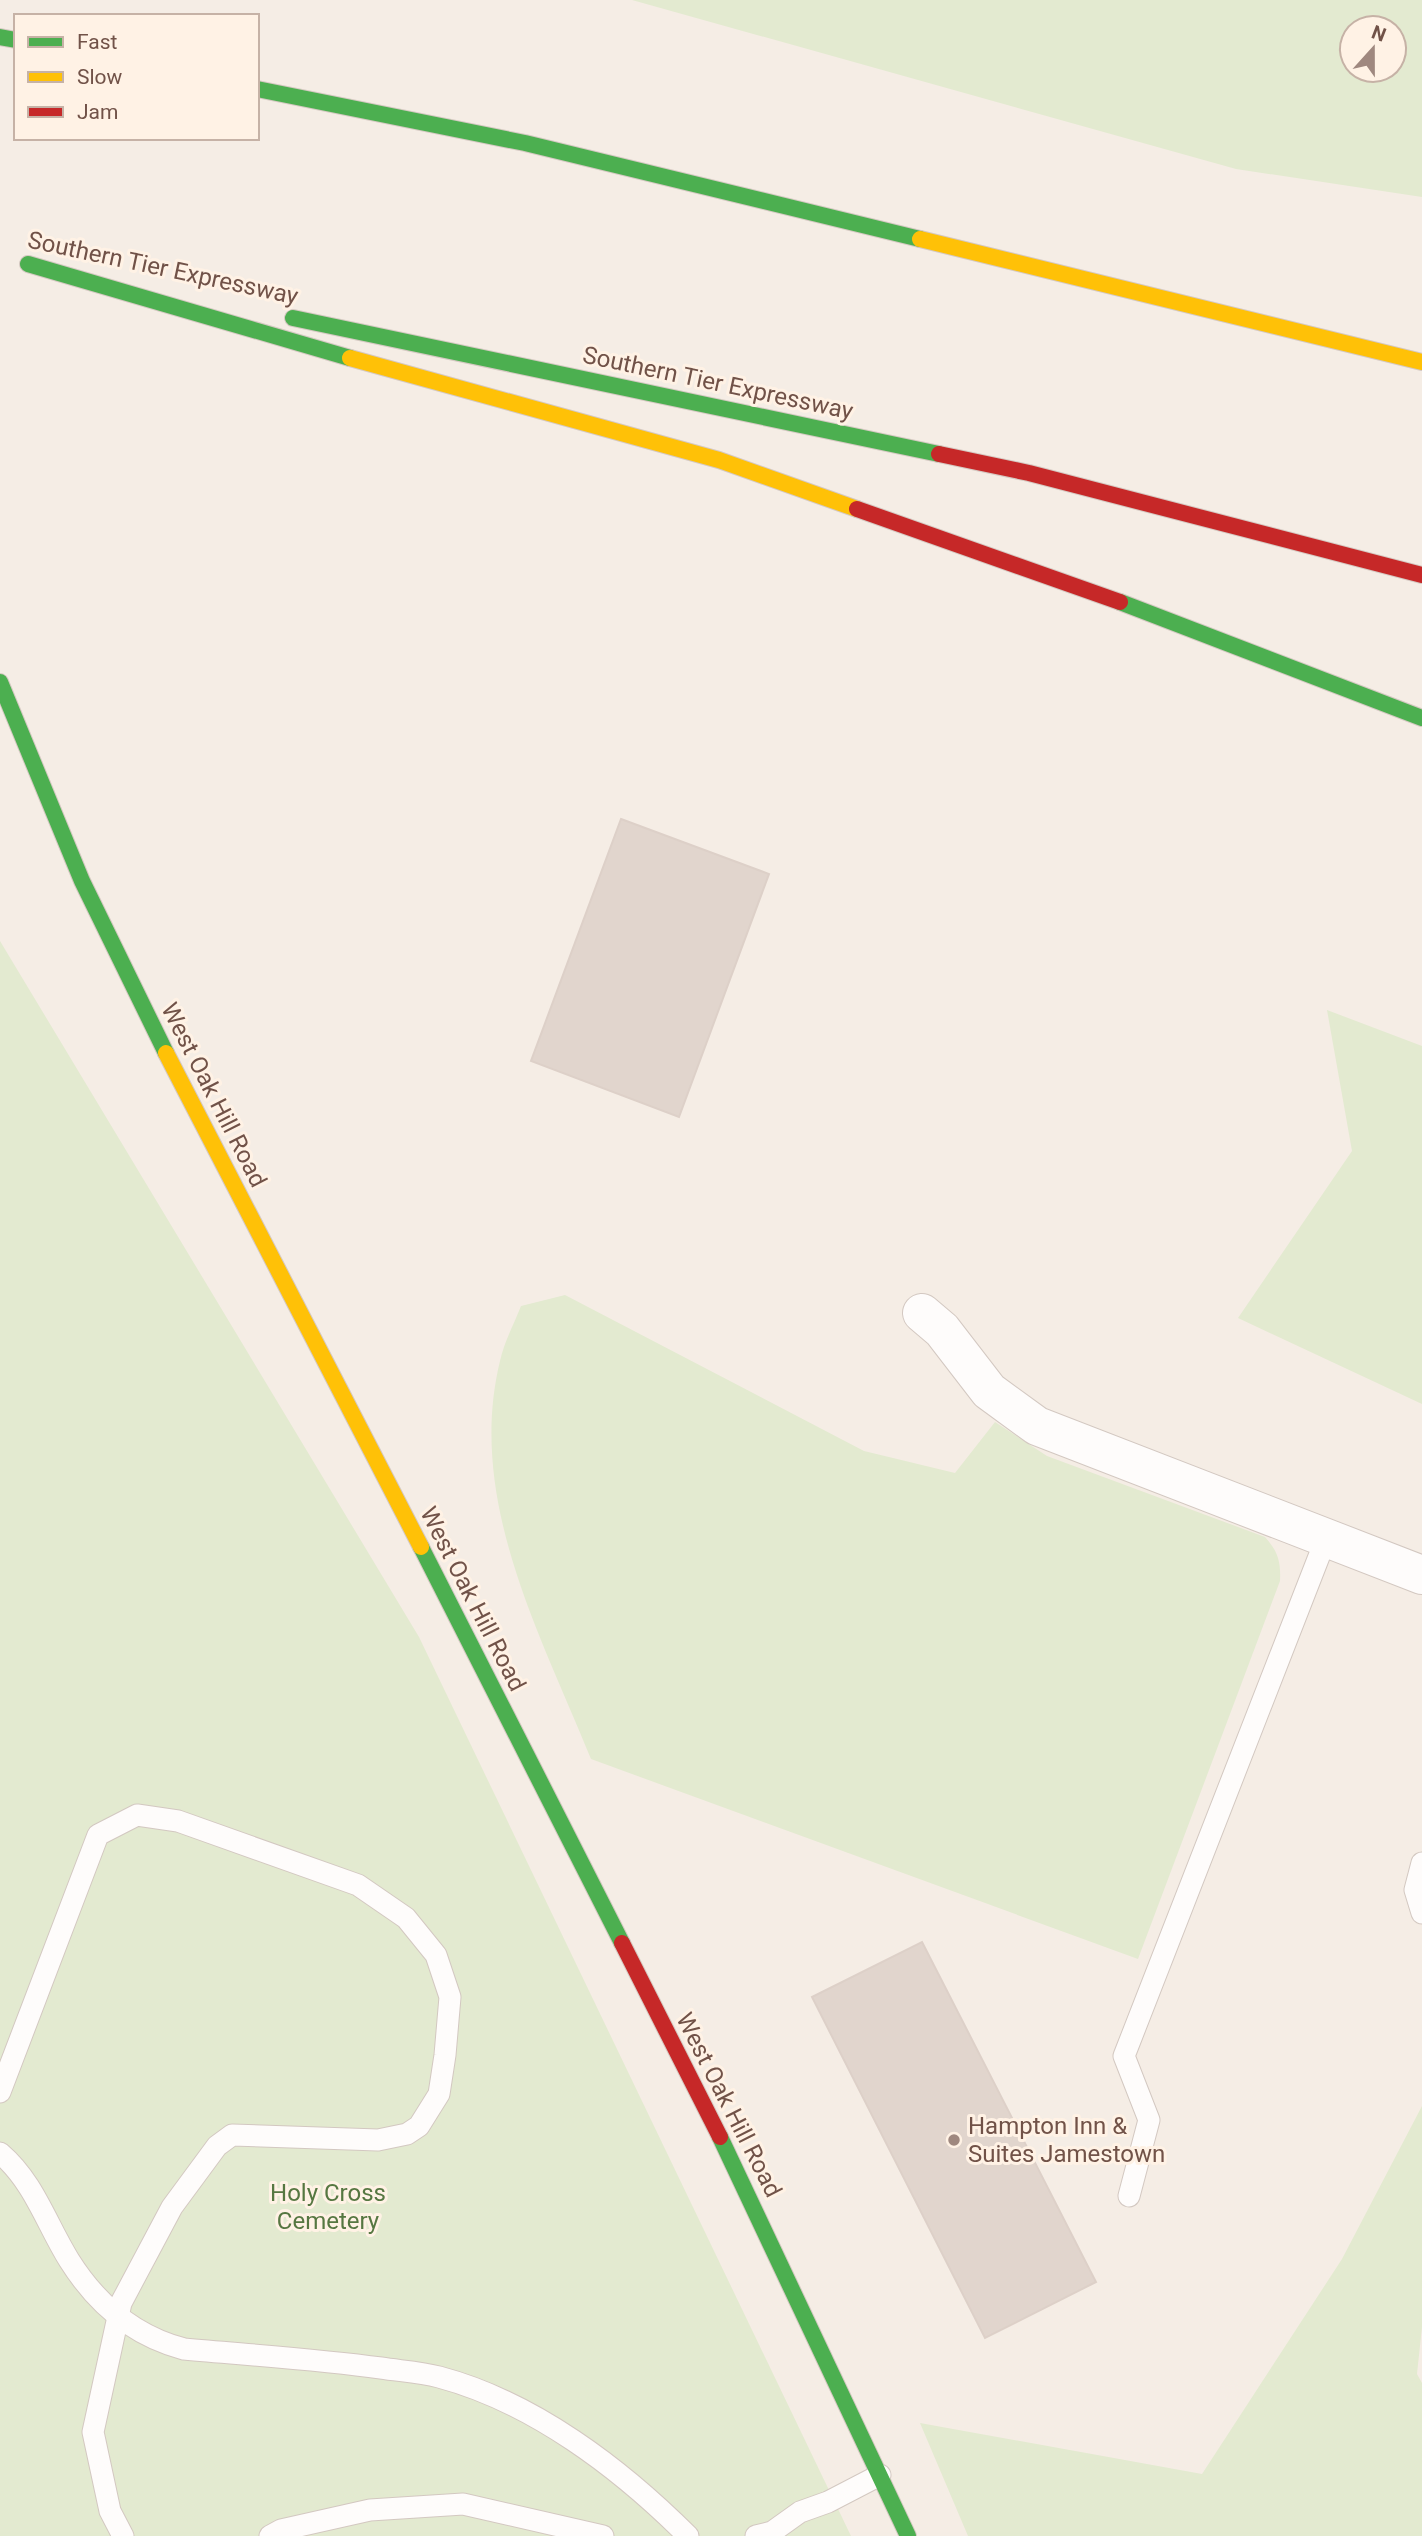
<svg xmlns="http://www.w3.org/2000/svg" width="1422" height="2536" viewBox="0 0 1422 2536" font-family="Roboto,sans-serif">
<rect width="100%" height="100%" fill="#f5ede5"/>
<g fill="#e3ead0" fill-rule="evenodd">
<path d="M632,0h790v197l-186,-28zM1394,28v42h-42v-42z"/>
<path d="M0,941l419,696 432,899h-851z"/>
<path d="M1327,1010l95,36v358l-184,-86 114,-167z"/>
<path d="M565,1295l299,156 91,22 40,-51 52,34 218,81c13,14 16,25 15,44l-142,378 -547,-200c-50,-124 -125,-259 -91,-398 4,-19 14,-37 21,-55z"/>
<path d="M1422,2106v221l-5,47 5,9v153h-454l-48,-113 282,51 140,-215z"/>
</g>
<g fill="#e1d5cd" stroke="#ddd0c8" stroke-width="2">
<path d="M621,819l148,55 -90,243 -148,-56z"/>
<path d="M922,1942l174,340 -111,56 -173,-341z"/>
</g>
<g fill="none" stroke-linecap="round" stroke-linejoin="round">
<g stroke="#d3c8c1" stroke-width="23">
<g id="lane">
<path d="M1422,1863l-7,27 7,23"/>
<path d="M0,2092l98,-257 39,-20 41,6 180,64 48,33 30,37 14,42 -5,58 -6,39 -20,32 -12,8 -29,6 -146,-5 -15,11 -45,61 -51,96 -28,129 17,79 13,25"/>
<path d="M0,2153c34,29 46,70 69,107 27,43 65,76 115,89 66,6 132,10 197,19 19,3 39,4 58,9 94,25 181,91 249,159"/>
<path d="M1129,2196l20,-76 -25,-64 203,-520"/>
<path d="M270,2536l11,-6 89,-20 93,-6 140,32"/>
<path d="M756,2536l16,-4 28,-20 28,-10 52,-27"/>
</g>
</g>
<g stroke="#d3c8c1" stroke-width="40">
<path id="street" d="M922,1313l20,17 47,61 48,35 385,149"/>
</g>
<g stroke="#d5c9c2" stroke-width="18">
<g id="fast">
<path d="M0,37l16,3"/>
<path d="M257,89l268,54 395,96"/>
<path d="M28,264l322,94"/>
<path d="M293,318l646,136"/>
<path d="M1120,602l302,116"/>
<path d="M0,682l82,199 84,172"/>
<path d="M421,1547l201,396"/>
<path d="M720,2137l188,399"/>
</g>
</g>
<g stroke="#d5c9c2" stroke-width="18">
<g id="slow">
<path d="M920,239l502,123"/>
<path d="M350,358l369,102 138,49"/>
<path d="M166,1053l255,494"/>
</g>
</g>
<g stroke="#d5c9c2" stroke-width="18">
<g id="jam">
<path d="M939,454l90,19 393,102"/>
<path d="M857,509l263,93"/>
<path d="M622,1943l98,194"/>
</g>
</g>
<use href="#lane" stroke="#fefcfb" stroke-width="21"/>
<use href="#street" stroke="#fefcfb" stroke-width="38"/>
<use href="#fast" stroke="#4caf50" stroke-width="16"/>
<use href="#slow" stroke="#ffc107" stroke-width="16"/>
<use href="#jam" stroke="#c62828" stroke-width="16"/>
</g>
<circle fill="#9f887f" stroke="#fff2e5" stroke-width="2.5" cx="954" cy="2140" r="7"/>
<g text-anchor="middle" stroke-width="6" stroke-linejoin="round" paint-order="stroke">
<g font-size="24" fill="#715248" stroke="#fff2e5">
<text transform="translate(163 268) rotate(12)" y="8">Southern Tier Expressway</text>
<text transform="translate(718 383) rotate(12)" y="8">Southern Tier Expressway</text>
<text transform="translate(214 1095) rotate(63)" y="8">West Oak Hill Road</text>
<text transform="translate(473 1599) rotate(63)" y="8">West Oak Hill Road</text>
<text transform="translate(729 2105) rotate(63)" y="8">West Oak Hill Road</text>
</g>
<g font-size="24" fill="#715248" stroke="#fff2e5" text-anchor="start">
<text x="968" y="2134">Hampton Inn &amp;<tspan x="968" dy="28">Suites Jamestown</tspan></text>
</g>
<g font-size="24" fill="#567741" stroke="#fff2e5">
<text x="328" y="2201">Holy Cross<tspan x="328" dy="28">Cemetery</tspan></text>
</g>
</g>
<rect x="14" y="14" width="245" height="126" fill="#fff2e5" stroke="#c6b2a6" stroke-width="2"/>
<rect x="28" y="37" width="35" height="10" fill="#4caf50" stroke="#c6b2a6" stroke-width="2"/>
<text x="77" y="49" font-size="21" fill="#715248">Fast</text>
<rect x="28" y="72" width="35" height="10" fill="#ffc107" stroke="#c6b2a6" stroke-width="2"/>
<text x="77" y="84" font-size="21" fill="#715248">Slow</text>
<rect x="28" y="107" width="35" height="10" fill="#c62828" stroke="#c6b2a6" stroke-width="2"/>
<text x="77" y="119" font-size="21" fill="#715248">Jam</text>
<g transform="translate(1373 49) rotate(21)"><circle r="33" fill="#fff2e5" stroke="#c6b2a6" stroke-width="2"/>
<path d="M0-5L12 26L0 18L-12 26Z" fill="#9f887f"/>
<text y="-10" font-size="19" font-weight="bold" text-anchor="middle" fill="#715248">N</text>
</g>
</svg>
